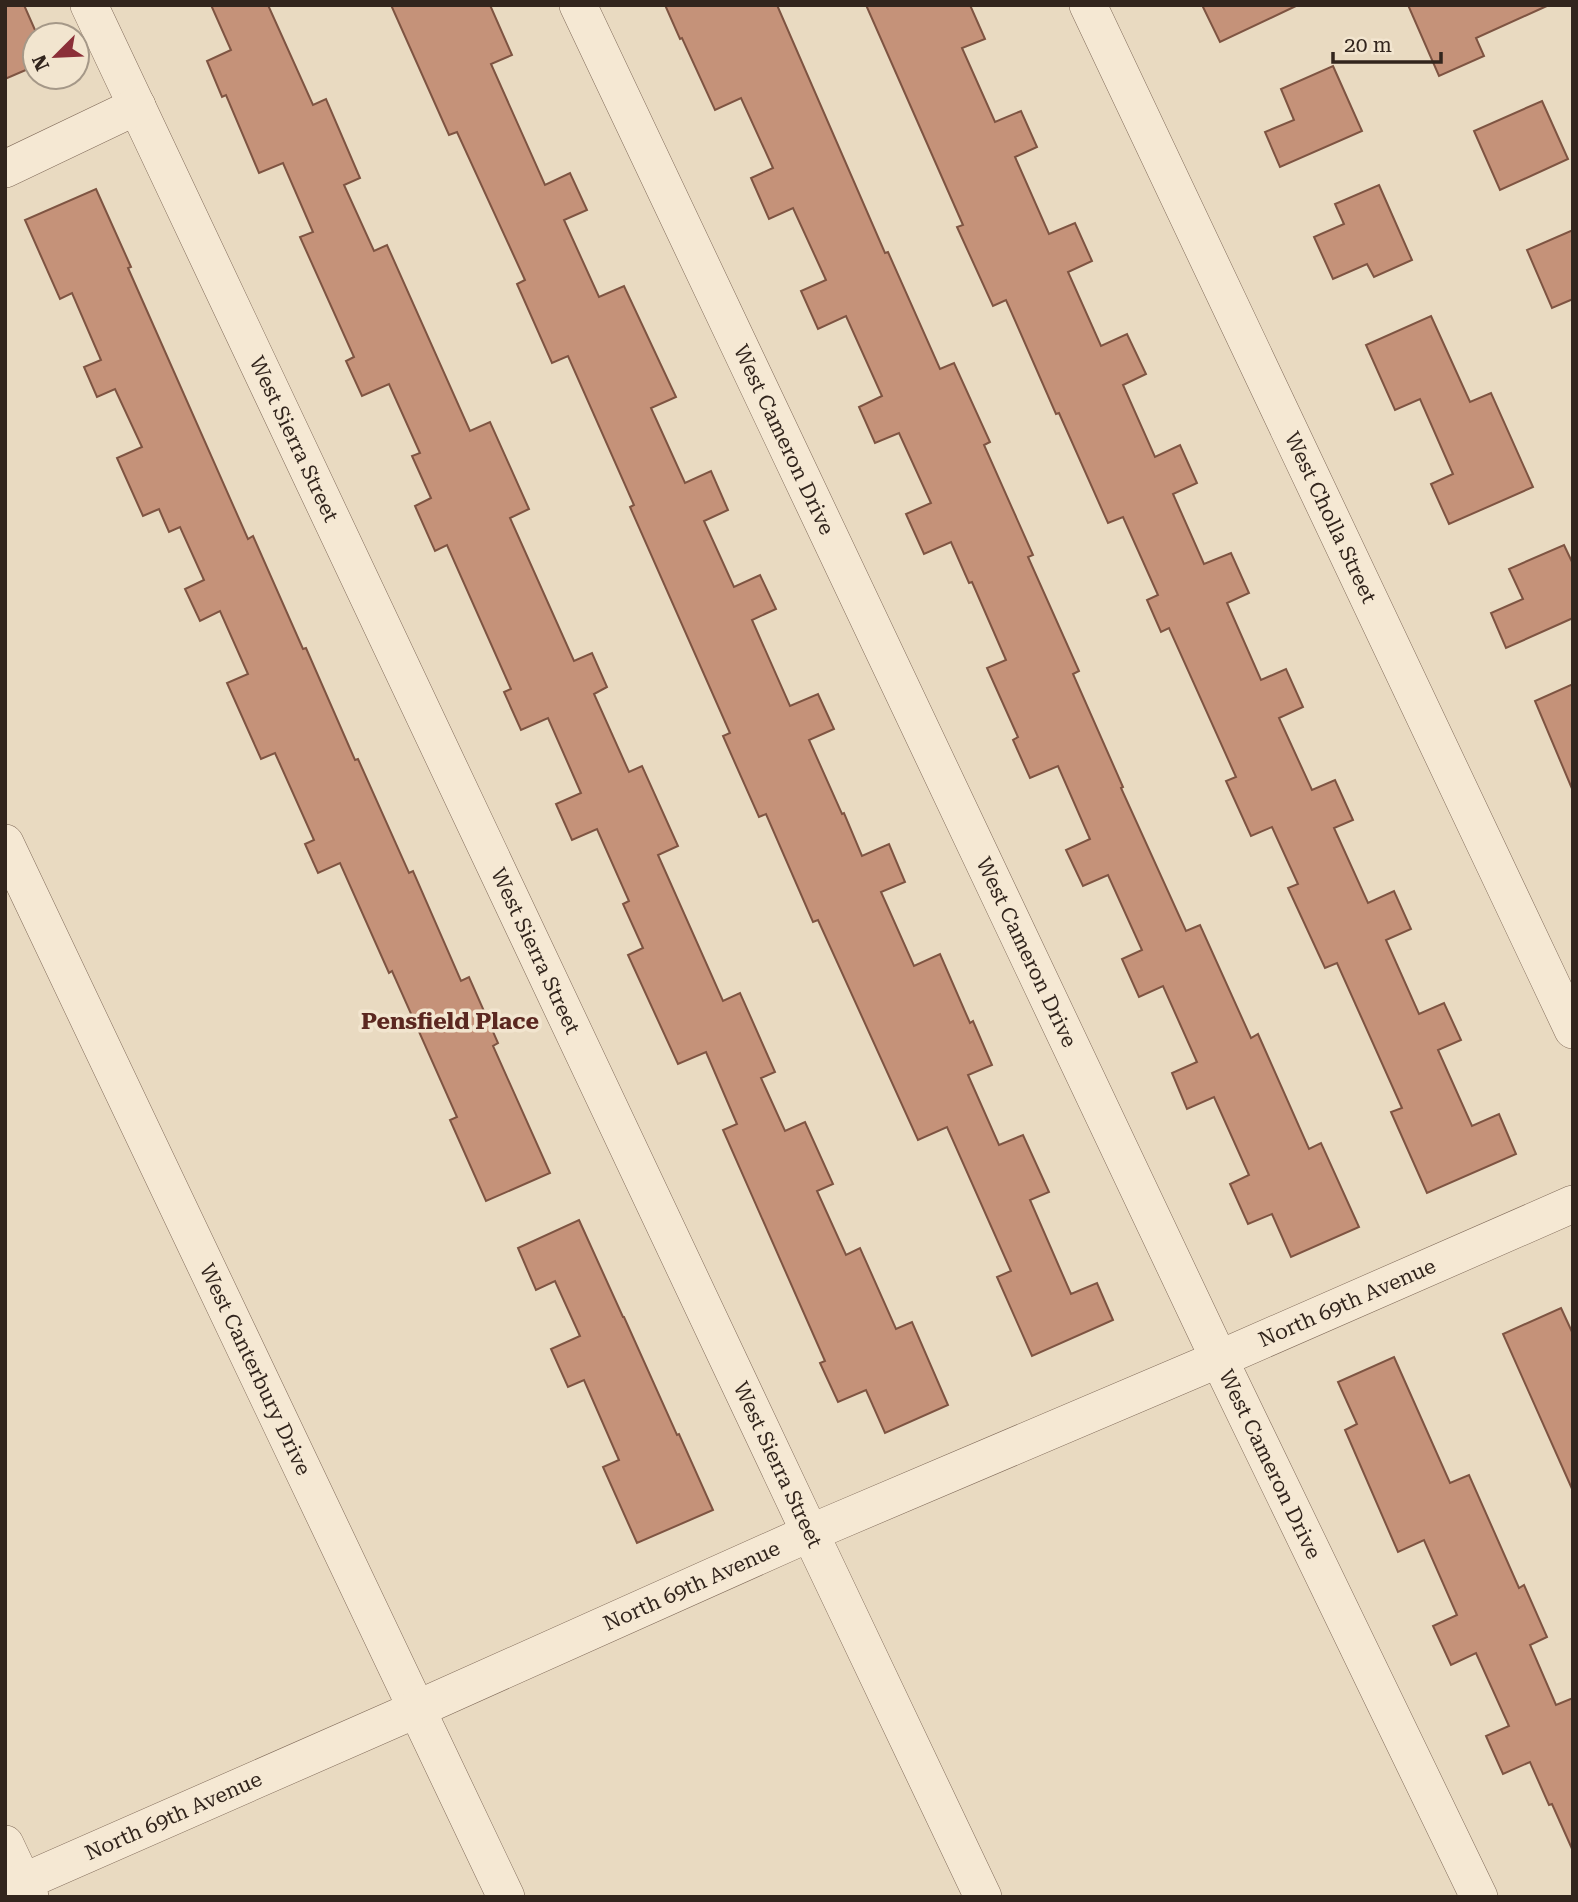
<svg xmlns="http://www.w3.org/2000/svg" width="1578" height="1902" viewBox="0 0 1578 1902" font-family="'Roboto Serif',serif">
<rect width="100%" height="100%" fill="#e9dac1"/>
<g fill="#c59279" stroke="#7e5442" stroke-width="2">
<path d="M5,5h19l11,25v36l-30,13z"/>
<path d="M211,5h57l45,100 13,-6 34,79 -16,7 30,66 13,-6 83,186 20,-9 39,87 -19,9 64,143 18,-8 15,34 -13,7 35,78 13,-6 36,80 -20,9 65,146 17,-8 35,79 -14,6 24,53 20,-9 28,62 -16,7 29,64 14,-7 36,81 16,-7 36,83 -63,28 -19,-43 -28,12 -18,-39 5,-2 -102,-231 14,-6 -31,-72 -28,12 -50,-109 15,-7 -20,-44 6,-3 -32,-72 -25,11 -16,-36 25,-11 -33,-75 -27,12 -17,-38 7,-3 -64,-144 -12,6 -20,-45 16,-8 -19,-42 8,-3 -31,-69 -27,12 -16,-35 8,-4 -54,-120 13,-5 -30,-69 -24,10 -33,-78 -4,2 -15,-36 24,-11z"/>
<path d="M391,5h99l22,50 -21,9 54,121 25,-12 17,37 -23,10 35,77 25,-11 52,111 -25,11 34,75 26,-12 17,39 -24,11 30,66 26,-12 16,34 -24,11 38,86 28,-12 16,35 -25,11 33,74 2,-1 18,43 27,-12 16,38 -24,10 33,74 26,-12 30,69 3,-2 19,44 -24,10 31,70 24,-10 26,57 -19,8 41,94 26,-11 16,37 -81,36 -35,-79 14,-6 -64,-144 -29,13 -100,-220 -5,2 -47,-108 -7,3 -36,-81 7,-3 -100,-226 4,-2 -66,-149 -16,7 -35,-79 8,-4 -68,-148 -8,3z"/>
<path d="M665,5h112l108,248 3,-1 52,117 14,-6 36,79 -6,3 49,110 -5,2 51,114 -6,3 50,113 -2,1 65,143 14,-6 51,113 7,-4 51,115 12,-6 38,84 -68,30 -19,-43 -24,10 -18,-40 19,-9 -35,-78 -27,12 -15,-36 25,-11 -34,-76 -24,11 -17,-38 20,-9 -34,-75 -25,11 -17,-36 24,-11 -32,-73 -28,12 -17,-38 5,-3 -31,-69 19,-8 -34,-78 -3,1 -18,-41 -27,12 -18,-40 25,-11 -32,-70 -24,10 -16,-36 23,-11 -36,-80 -28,13 -17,-38 25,-11 -33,-72 -24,11 -18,-41 22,-10 -32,-70 -26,12 -33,-72 -2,1z"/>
<path d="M866,5h104l15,34 -23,9 33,74 26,-11 16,36 -22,10 34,77 26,-11 17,38 -24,11 33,74 26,-12 19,40 -23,11 32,72 25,-12 17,38 -24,11 31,70 27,-11 18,40 -22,10 34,77 25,-11 17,38 -24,11 33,72 23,-10 18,40 -19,8 34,75 26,-12 17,38 -25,11 33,74 25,-11 17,37 -23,10 34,76 27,-12 17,40 -89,39 -36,-81 11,-4 -65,-145 -12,5 -37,-80 10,-4 -26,-57 -21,9 -25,-55 10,-4 -67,-149 -8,4 -14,-32 11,-5 -35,-78 -15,6 -49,-110 -3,1 -50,-114 -13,6 -36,-79 6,-2z"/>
<path d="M1202,5h96l-78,37z"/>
<path d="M1408,5h141l-73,33 8,18 -45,20z"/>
<path d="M1333,66l29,65 -82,36 -15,-35 29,-12 -13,-31z"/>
<path d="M1542,101l26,58 -68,31 -26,-59z"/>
<path d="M1379,185l33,75 -38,17 -7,-13 -34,15 -19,-42 30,-13 -9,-20z"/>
<path d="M96,189l35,78 -3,1 120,271 5,-3 50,113 3,-1 49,112 3,-1 51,114 4,-2 48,110 8,-4 29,66 -5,3 57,127 -64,28 -36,-81 7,-3 -65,-146 -3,2 -49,-110 -22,10 -13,-29 9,-4 -39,-87 -14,6 -34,-76 21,-9 -28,-63 -20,10 -15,-32 19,-9 -24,-53 -11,5 -10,-23 -16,7 -26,-58 25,-11 -27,-58 -18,8 -13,-30 17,-7 -29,-67 -12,6 -35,-79z"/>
<path d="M1573,230v69l-21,9 -25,-58z"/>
<path d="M1431,316l39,86 21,-9 42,94 -84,37 -18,-40 22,-10 -33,-75 -25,11 -29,-65z"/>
<path d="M1564,545l9,19v54l-67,30 -15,-35 32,-14 -14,-30z"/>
<path d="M1573,684v107l-38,-90z"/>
<path d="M579,1220l44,97h1l53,118 2,-1 34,76 -76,33 -34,-76 16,-7 -35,-80 -16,7 -17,-38 29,-13 -25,-55 -19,9 -18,-42z"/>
<path d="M1561,1308l12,26v157l-70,-157z"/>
<path d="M1394,1357l56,126 19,-8 50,113 5,-3 23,52 -17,8 26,60 17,-7v153l-21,-47 -3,1 -19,-43 -27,12 -17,-38 23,-10 -33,-73 -25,12 -18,-39 24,-11 -33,-75 -26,12 -53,-122 12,-6 -19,-42z"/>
</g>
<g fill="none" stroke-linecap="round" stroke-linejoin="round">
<g stroke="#816b5a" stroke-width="38">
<g id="minor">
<path id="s1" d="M89,5l721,1528 173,364"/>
<path id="s2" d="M578,5l641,1354 260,538"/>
<path id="s3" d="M1088,5l485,1025"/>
<path d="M5,169l132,-63"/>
<path id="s4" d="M5,843l501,1054"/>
<path d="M5,1844l25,53"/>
<path id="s5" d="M5,1890l412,-181 393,-176 409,-174 354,-155"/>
</g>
</g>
<use href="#minor" stroke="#f5e8d3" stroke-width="37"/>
</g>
<g text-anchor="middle" stroke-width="7" stroke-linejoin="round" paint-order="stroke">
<g font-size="21" fill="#32251d" stroke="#f2e5cf">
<text dy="7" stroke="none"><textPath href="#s1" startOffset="480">West Sierra Street</textPath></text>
<text dy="7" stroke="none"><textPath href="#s2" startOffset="481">West Cameron Drive</textPath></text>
<text dy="7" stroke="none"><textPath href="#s3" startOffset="567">West Cholla Street</textPath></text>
<text dy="7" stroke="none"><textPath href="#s1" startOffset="1046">West Sierra Street</textPath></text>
<text dy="7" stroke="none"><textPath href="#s2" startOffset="1048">West Cameron Drive</textPath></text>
<text dy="7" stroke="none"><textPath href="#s5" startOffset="1465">North 69th Avenue</textPath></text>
<text dy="7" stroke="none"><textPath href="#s4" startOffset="583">West Canterbury Drive</textPath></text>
<text dy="7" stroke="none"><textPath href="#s1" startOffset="1614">West Sierra Street</textPath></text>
<text dy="7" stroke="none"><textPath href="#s2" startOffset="1615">West Cameron Drive</textPath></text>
<text dy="7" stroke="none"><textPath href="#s5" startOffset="751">North 69th Avenue</textPath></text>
<text dy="7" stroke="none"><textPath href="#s5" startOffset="184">North 69th Avenue</textPath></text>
</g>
<g font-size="23" font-weight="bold" fill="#5b2720" stroke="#f2e5cf">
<text x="450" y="1029">Pensfield Place</text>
</g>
</g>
<rect width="1578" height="1902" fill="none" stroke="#32251d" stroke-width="14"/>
<g transform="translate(56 56) rotate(246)"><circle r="33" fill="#f2e5cf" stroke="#a59888" stroke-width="2"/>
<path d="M0-5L12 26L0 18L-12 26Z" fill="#8b2f38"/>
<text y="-10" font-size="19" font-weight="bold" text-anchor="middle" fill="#32251d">N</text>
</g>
<path d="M1333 52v10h108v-10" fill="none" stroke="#32251d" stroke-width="3.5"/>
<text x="1344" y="52" font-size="21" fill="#32251d" stroke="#f2e5cf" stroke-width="5" paint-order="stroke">20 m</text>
</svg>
